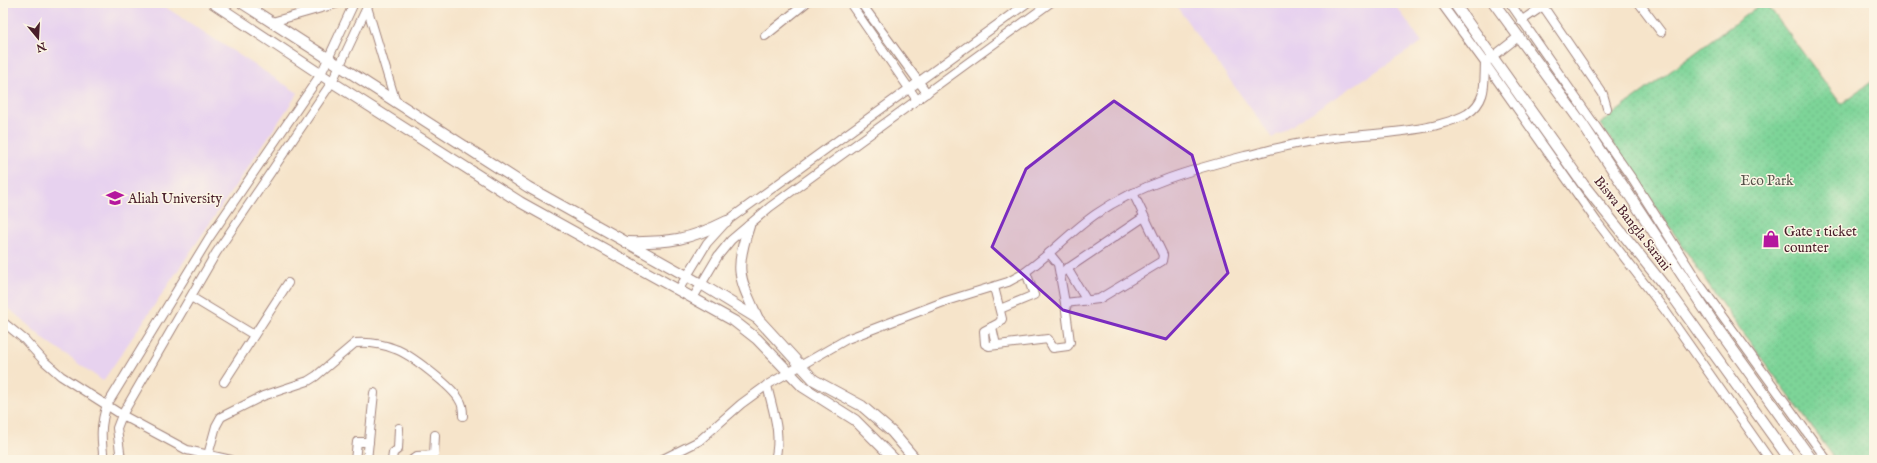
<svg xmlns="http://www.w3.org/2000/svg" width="1877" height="463" viewBox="0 0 1877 463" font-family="'IM FELL English',serif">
<defs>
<pattern id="green-dots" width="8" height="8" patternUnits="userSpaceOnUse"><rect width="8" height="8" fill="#7dd498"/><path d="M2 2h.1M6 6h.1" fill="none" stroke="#6eb683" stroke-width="1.8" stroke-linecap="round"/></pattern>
</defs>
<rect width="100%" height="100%" fill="#fcf5e5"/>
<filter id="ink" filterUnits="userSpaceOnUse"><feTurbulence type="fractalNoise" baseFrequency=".025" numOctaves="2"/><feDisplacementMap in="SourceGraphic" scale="8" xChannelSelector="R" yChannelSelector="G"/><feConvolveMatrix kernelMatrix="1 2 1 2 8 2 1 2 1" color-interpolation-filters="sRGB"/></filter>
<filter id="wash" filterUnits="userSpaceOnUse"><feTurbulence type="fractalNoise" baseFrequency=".012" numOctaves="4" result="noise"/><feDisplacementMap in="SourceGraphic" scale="16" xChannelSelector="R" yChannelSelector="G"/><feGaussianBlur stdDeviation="0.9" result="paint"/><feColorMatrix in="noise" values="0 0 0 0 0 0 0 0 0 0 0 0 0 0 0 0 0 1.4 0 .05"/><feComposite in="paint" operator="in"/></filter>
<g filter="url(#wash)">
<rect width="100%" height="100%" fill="#f6e4ca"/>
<g fill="#e7d2ef">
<path d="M3,3h156l139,90 -195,288 -58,-41 -42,-37z"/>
<path d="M1174,3h220l28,39 -150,96z"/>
</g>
<path fill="url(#green-dots)" stroke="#647a62" d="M1762,3h4l75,101 33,-24v380h-38l-117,-160 -119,-176z"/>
</g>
<g filter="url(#ink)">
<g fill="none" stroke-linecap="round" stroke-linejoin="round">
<g stroke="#a0827a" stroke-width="10">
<g id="minor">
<path d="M850,3l67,97"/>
<path d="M861,3l66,90"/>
<path d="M1441,3l44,60 112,159 67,87 106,151"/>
<path d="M1510,3l123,177 65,102 129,178"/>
<path d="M1639,3l22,29"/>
<path d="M1543,6l60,88 4,14"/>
<path d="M367,7l29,96"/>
<path d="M1521,21l25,-17"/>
<path d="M272,22l67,-19"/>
<path d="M765,36l41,-33"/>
<path d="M1049,253l9,11 7,39 34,-4 63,-38 1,-6 -30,-62"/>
<path d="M1067,268l20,33"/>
<path d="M1061,273l83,-56"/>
<path d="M994,287l8,32 -3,4 -15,8 1,13 4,2 59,-7 5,9 15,-2 2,-4 -5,-39"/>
<path d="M679,289l28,-46 20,-22 300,-218"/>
<path d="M191,297l63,38"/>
<path d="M693,298l25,-42 13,-16 39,-33 280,-204"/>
<path d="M1000,309l34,-14 -8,-23"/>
<path d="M3,322l22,18 19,21 17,15 61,39 65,35 44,10"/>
<path d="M992,327l4,18"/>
<path d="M224,382l64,-99"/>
<path d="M767,385c6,27 15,48 8,75"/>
<path d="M208,455l8,-29 5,-9 42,-21 45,-15 8,-5 39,-33c13,-1 28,1 40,6 14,4 59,39 65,52 3,4 3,10 3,15"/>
<path d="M104,460c-3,-20 -4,-36 3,-55l102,-167 112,-164 33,-71"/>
<path d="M121,460l-4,-32 5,-13 94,-162 116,-171 37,-79"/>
<path d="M355,460l2,-18h12"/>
<path d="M367,460l7,-67"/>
<path d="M392,460l1,-7 5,-4 1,-21"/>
<path d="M412,460l5,-4 17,-1 1,-20"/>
<path d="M661,460l38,-19 42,-37 26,-19 80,-46 99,-38 62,-19 13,-7c27,-18 49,-43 75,-61 44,-30 98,-45 149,-58 22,-5 45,-12 68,-15 40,-7 80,-6 120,-15 11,-3 24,-6 34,-12 20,-13 17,-30 18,-51l33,-26"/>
</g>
</g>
<g stroke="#a0827a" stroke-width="12">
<g id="major">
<path d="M213,3l119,79 188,120 214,119 23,18 46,48 52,33 40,40"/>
<path d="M242,3l286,184 173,97 57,35 56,61 48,26 30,26 24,28"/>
<path d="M1454,3l129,181 91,114 116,162"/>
<path d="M1494,3l89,122 130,197 99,138"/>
<path d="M749,226c-15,45 -10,51 9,93"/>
<path d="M626,242c43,1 63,-2 101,-21"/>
</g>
</g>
<use href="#minor" stroke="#fff" stroke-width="8"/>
<use href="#major" stroke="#fff" stroke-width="10"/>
</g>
</g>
<path fill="#7b2cbf" fill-opacity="0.2" stroke="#7b2cbf" stroke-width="3" stroke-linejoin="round" d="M1114,101l78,54 36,118 -62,66 -103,-29 -71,-63 34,-78z"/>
<defs>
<g id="university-bare" transform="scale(1.38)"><path d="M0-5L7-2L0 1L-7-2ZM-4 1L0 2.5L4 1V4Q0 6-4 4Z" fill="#b5179e" stroke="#fcf5e5" stroke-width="2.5" paint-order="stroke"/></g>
<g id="shop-bare" transform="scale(1.38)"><path d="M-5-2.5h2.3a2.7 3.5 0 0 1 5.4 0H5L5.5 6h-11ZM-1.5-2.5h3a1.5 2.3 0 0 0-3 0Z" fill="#b5179e" stroke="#fcf5e5" stroke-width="2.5" paint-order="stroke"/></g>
</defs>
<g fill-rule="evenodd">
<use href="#university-bare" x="115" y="198"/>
<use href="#shop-bare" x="1771" y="239"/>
</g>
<g text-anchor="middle" stroke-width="3" stroke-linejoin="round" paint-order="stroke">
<g font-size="14" fill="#59554c" stroke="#fcf5e5">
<text x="1767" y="185">Eco Park</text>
</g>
<g font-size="14" fill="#4a1f2b" stroke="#fcf5e5" text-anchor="start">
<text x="128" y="203">Aliah University</text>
<text x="1784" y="236">Gate 1 ticket<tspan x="1784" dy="16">counter</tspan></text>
</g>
<g font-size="14" fill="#4a1f2b" stroke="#fcf5e5">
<text transform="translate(1633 223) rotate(52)" y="5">Biswa Bangla Sarani</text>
</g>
</g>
<rect width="1877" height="463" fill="none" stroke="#fcf5e5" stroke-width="16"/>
<g transform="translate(38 38) rotate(162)" stroke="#fcf5e5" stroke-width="3" paint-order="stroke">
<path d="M0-3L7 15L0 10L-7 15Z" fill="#4a1f2b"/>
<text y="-6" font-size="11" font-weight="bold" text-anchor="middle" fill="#4a1f2b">N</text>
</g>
</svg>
